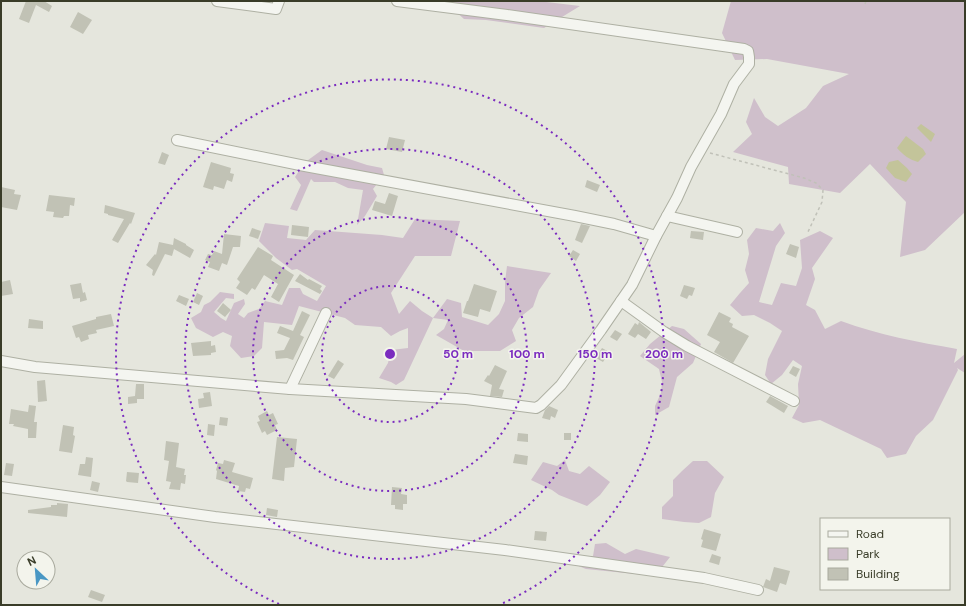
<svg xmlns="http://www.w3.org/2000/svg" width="966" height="606" viewBox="0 0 966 606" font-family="'DM Sans',sans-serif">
<rect width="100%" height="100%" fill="#e5e6dd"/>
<g fill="#cfbfcb">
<path d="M444,1h94l42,5 -36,22 -58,-8 -22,-1z"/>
<path d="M731,1h234v211l-40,38 -25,7 6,-55 -36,-38 -30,29 -51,-9 -1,-17 -55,-15 19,-18 -6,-12 8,-24 11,19 13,9 28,-18 17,-22 26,-12 -82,-15 -32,1 -13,-27z"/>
<path d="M322,150l45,15 15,3 2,7 -11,14 4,7 -12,20 -8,9 6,-35 -15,-2 -13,-6h-21l-3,-3 -14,32 -7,-2 11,-24 -6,-8 9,-14z"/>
<path d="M415,219l45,2 -9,35h-36l-24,37 8,21 11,-13 12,10 11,7 14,-19 14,4 1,14 26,8 11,-11 6,-13v-19l2,-16 44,7 -12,17 -6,17 -14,11 -7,12 4,11 -16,10h-36l-28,-16 8,-6 4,-9 -15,-2 -29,62 -8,5 -5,-3 -12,-4 9,-15 3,-13 17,-2v-20l-8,3 -9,5 -10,-9 -26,-2 -10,-7 -46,-12 -7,19 -28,-3 -2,26 -8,8 -13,2 -11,-12 2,-10 -9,-4 -10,5 -17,-9 -5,-10 10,-6 3,-7 6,-3 10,-10 14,2v5l-8,-1 -12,14 7,6 5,3 8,-18 10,-4 1,5 -7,10 6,4 4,-5 11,-4 6,-8 17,4 7,-17h11l3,6 14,7 9,-15 -29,-17 -5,1 -16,-12 -17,-17 6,-18 24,3 -2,12 19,2 9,-10 67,5 21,3z"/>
<path d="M780,223l5,10 -9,13 -17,56 13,3 9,-22 15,3 6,-18 -2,-28 20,-9 13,7 -21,30 3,11 -9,26 9,5 10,19 16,-8c38,14 77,21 116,28l-3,14 11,-9v19l-8,-5 1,2 -25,50 -17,16 -10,18 -19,4 -6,-9 -61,-29 -17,3 -11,-5 7,-13 -1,-21 4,-18 -9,-6 -11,15 -11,9 -6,-9 3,-16 14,-28 -12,-8 -16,-8 -12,1 -12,-11 10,-12 9,-10 -4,-13 4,-16 -2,-14 9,-12 17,3z"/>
<path d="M672,326l12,3 17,15 -8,19 -16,14 -8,30 -14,8v-9l6,-13 1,-11 -3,-13 -19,-13 10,-12z"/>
<path d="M565,460l4,11 11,3 9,-8 21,16 -10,13 -13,11 -28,-11 -7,-5 -21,-10 12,-18 14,4z"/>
<path d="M693,461h14l17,16 -9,16 -4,24 -12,6 -15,-1 -22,-3v-12l11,-11v-16l9,-9z"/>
<path d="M606,543l19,11 11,-5 34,8 -15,19 -69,-7 -10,-4 2,-9h15l2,-12z"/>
</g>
<g fill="#c3c49a">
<path d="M921,124l14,10 -4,8 -14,-14z"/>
<path d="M906,136l17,13 3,5 -8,8c-8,-2 -15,-7 -21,-14z"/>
<path d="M898,160l9,8 5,6 -6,8 -11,-4 -9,-10 3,-6z"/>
</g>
<g fill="#c1c2b5">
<path d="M26,1h18l8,5 -3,6 -13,-7 -7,18 -10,-4z"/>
<path d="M78,12l14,8 -9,14 -13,-7z"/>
<path d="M389,137l16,3 -3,12 -16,-3z"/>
<path d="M162,152l7,3 -4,10 -7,-2z"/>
<path d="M211,162l20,6 -1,5 4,1 -2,8 -5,-2 -3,9 -10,-3 -1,4 -10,-3z"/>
<path d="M587,180l13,5 -3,7 -12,-5z"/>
<path d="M1,187l14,3 -1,4 7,1 -4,15 -16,-3z"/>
<path d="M389,193l9,3 -6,20 -20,-6 3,-9 10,3z"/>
<path d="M49,195l26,3 -1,8 -4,-1 -1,11h-5l-1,2 -10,-1 1,-5 -8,-1z"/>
<path d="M105,205l30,8 -4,11 -1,-1 -12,20 -6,-3 12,-21 -16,-4v-1l-4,-1z"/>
<path d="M581,224l9,2 -8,17 -7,-3z"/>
<path d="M292,225l17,2 -1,10 -17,-2z"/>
<path d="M252,228l9,3 -3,8 -9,-3z"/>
<path d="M691,231l13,1 -1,8 -13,-2z"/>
<path d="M224,234l17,2 -1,11h-7l-6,18 -5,-2 -3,8 -11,-4 2,-5 -5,-2 3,-6 4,1 2,-4 8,3z"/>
<path d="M174,238l12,6v1l8,5 -4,8 -16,-9 -2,7 -7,-2 -11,22 -2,-1 1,-5 -7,-5 9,-11 1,1 3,-13 14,3z"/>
<path d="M790,244l9,3 -3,11 -10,-4z"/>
<path d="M258,247l15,9 -2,4 23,15 -15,27 -8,-5 7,-13 -14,-9 -9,15 -3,-2 -5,7 -11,-7 4,-6 -3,-3z"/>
<path d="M573,250l7,4 -4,7 -7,-5z"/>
<path d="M300,274l8,6 1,-1 13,7 -2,3 2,2 -2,3 -25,-13z"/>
<path d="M10,280l3,14 -12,2v-14z"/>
<path d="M81,283l2,10 2,-1 2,8 -7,2v-4l-7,1 -3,-14z"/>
<path d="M474,284l23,7 -7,21 -10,-3 -2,8 -15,-4 4,-12h1z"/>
<path d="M684,285l11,3 -3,8 -3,-1 -2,4 -7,-3z"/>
<path d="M197,293l6,3 -4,9 -6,-3z"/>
<path d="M179,295l10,4 -3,7 -10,-5z"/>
<path d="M223,303l8,7 -6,7 -8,-6z"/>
<path d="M302,311l8,4 -10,20 4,2 -11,23 -6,-2 -11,1 -1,-8 9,-1 6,-12 -13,-5 3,-7 13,5z"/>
<path d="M719,312l12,6 -2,4 4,2 -1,3 17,9 -16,27 -19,-11 6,-10 -13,-7z"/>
<path d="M111,314l3,12 -18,4 1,3 -9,2 1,4 -8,3 -2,-5 -3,1 -4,-12 24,-7v-2z"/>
<path d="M29,319l14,2v8l-15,-1z"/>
<path d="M639,322l12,10 -5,7 -8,-5 -3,4 -7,-4 7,-11 3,2z"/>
<path d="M615,330l7,4 -5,7 -7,-4z"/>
<path d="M211,341v5l4,-1 1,7 -5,1v2l-18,1 -2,-13z"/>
<path d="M602,348l7,4 -6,10 -7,-4z"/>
<path d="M338,360l6,4 -10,15 -6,-3z"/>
<path d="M495,365l12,6 -8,18 5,1 -2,7 -12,-1 2,-11 -8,-4 4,-6 1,1z"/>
<path d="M793,366l7,3 -4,8 -7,-4z"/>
<path d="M45,380l2,21 -9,1 -1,-21z"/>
<path d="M136,384h8v15h-7v4l-9,1v-7l7,-1z"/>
<path d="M210,392l2,14 -13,2 -1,-9 6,-1 -1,-5z"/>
<path d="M770,396l18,10 -4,7 -18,-11z"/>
<path d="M29,405l7,1 -2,16h3l-1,16h-8v-9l-15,-3 1,-2h-5l2,-15 17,3z"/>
<path d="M549,406l9,4 -3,8 -4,-2 -1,4 -8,-2 3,-8z"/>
<path d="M267,411l2,4 4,-2 5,11 -3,1 2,5 -10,5 -2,-4 -3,2 -5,-11 3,-1 -2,-5z"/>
<path d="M220,417l8,1 -1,8 -8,-1z"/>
<path d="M208,424l7,1 -1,11 -7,-1z"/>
<path d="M63,425l11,2 -1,8 2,1 -3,17 -13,-2z"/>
<path d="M518,433l10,1v8l-11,-1z"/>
<rect x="564" y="433" width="7" height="7"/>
<path d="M277,437l20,2 -3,28 -9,1 -1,13 -12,-2z"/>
<path d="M166,441l13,2 -3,24 9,2 -1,6h2l-1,9 -4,-1 -1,7 -11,-1 2,-7 -5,-1 3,-20 -5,-1z"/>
<path d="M515,454l13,2 -1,9 -14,-2z"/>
<path d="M86,457l7,1 -2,19 -13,-2 2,-11h5z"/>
<path d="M224,460l11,3 -3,9 21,6 -3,11 -4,-1 -1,4 -7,-1 1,-5 -23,-7 1,-8 -1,-1 2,-7 5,1z"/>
<path d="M6,463l8,1 -2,12 -8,-1z"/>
<path d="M127,472l12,1 -1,10 -11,-1 -1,-1z"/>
<path d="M92,481l8,2 -2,9 -8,-2z"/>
<path d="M392,487l10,1 -1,6 6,1v9h-4v6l-8,-1v-4h-4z"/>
<path d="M57,503l11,1 -1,13 -39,-4v-3l23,-3v-2h6z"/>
<path d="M267,508l11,2 -1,7 -11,-2z"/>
<path d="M704,529l17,5 -5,17 -15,-4 2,-7 -2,-1z"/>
<path d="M535,531l12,1 -1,9 -12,-1z"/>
<path d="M712,554l9,3 -2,8 -10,-3z"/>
<path d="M774,567l16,4 -4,14 -6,-2 -3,9 -14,-5 3,-8 4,2z"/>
<path d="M91,590l14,5 -3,7 -14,-5z"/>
</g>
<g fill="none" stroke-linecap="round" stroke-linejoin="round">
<g stroke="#aeb0a3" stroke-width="12">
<g id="minor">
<path d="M217,1l59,8 3,-8"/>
<path d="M177,140l128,26 270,50 39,8 42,12"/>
<path d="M667,216l70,16"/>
<path d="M621,301l43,31 23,14 107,55"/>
<path d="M1,361l34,6 255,22 176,10 70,9 5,-3 20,-20 40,-55 31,-45 24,-49 21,-38 14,-31 30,-53 13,-30 15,-20v-7l-1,-6 -4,-2 -237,-34 -110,-14"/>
<path d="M290,389l36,-76"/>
<path d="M1,487l214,30 290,33 199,28 54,12"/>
</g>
</g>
<g stroke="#c0c1b8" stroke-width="1.5" stroke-dasharray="3 3" stroke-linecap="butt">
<path d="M865,4l1,-3"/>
<path d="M710,153l94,25 12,5 7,7 -1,12 -15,32"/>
</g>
<use href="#minor" stroke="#f4f5f0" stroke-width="10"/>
</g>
<g fill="none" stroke="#7b2cbf" stroke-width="2" stroke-dasharray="2 4">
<circle cx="390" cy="354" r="68"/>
<circle cx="390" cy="354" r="137"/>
<circle cx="390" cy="354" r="205"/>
<path d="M279 604A274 274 0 1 1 501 604"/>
</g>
<circle cx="390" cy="354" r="6" fill="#7b2cbf" stroke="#f3f4ec" stroke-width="2"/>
<g font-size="12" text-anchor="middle" font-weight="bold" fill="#7b2cbf" stroke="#f3f4ec" stroke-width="3" stroke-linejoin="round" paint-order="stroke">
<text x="458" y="358">50 m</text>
<text x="527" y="358">100 m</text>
<text x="595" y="358">150 m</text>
<text x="664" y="358">200 m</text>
</g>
<rect width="966" height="606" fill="none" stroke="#393c28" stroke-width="4"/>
<rect x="820" y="518" width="130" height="72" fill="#f3f4ec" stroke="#a9aa9e"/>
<rect x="828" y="531" width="20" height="6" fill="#f4f5f0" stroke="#a9aa9e"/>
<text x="856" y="538" font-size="12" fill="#393c28">Road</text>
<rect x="828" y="548" width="20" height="12" fill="#cfbfcb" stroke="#a9aa9e"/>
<text x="856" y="558" font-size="12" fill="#393c28">Park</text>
<rect x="828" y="568" width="20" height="12" fill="#c1c2b5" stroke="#a9aa9e"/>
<text x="856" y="578" font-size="12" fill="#393c28">Building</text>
<g transform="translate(36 570) rotate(334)"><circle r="19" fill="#f3f4ec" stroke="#a9aa9e"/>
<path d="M0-3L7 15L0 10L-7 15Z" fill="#4997c4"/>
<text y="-6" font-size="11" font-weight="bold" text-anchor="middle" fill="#393c28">N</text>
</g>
</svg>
